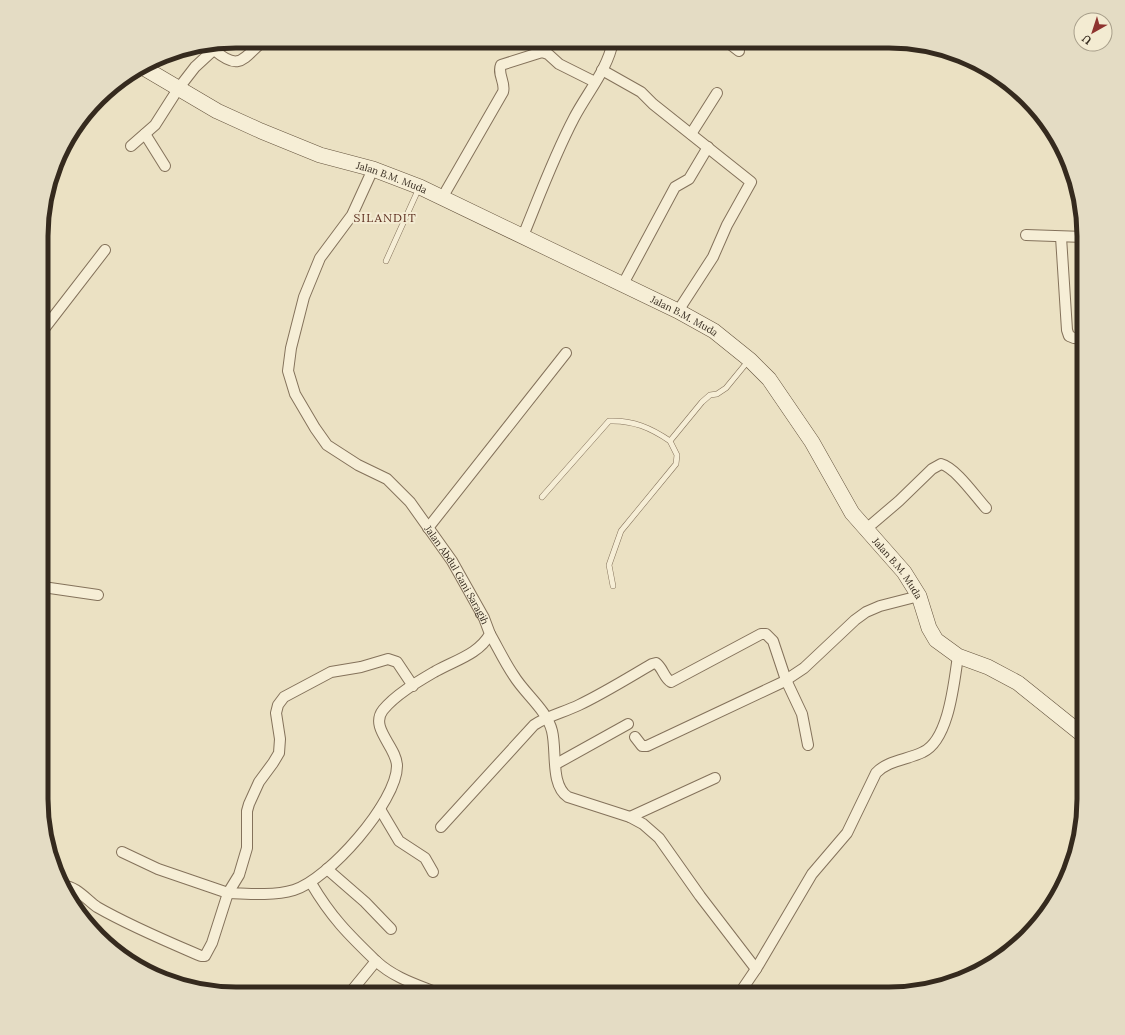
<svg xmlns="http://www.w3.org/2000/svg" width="1125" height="1035" viewBox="0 0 1125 1035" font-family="Lora,serif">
<rect width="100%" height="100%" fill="#ebe1c3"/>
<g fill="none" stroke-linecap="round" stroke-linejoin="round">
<g stroke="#84725b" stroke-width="6">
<g id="lane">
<path d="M386,261l33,-73"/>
<path d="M542,497l67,-76c24,-1 42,7 61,20"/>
<path d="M613,586l-4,-21 12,-34 55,-67 1,-9 -7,-14 32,-39 8,-7 7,-1 9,-6 23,-28"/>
</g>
</g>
<g stroke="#84725b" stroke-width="12">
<g id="street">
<path d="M726,41l13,10"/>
<path d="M214,50c25,21 28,10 49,-9"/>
<path d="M602,70l39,22 12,12 98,78 -24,43 -14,32 -35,54"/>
<path d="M145,134l20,32"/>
<path d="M691,134l26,-41"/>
<path d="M131,146l24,-21 23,-36 17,-22 26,-24"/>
<path id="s1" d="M373,169l-21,46 -32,43 -16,39 -13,51 -3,23 7,23 20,34 12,17 31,20 29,14 23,23 42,59 32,57 6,16c-11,20 -34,26 -54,37 -17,10 -40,23 -53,39 -14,18 14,37 14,56 0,36 -69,114 -103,124 -20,6 -45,4 -66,3l11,-18 8,-27v-37l2,-7 10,-22 14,-19 6,-10 1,-14 -4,-26 2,-8 6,-8 47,-25 30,-5 27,-8 9,3 16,24"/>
<path d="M442,198l61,-106c3,-9 -6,-18 -2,-27l41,-13 6,2 11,10 36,18"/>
<path d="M1026,235l58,2"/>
<path d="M523,236c16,-39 31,-80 51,-118 13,-25 34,-49 39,-77"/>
<path d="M1061,237l6,93 2,6 5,2 10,1"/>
<path d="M623,284l52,-97 14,-8 19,-32"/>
<path d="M44,329l61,-79"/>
<path d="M428,528l138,-175"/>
<path d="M865,530l34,-29 33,-32 9,-5c15,4 34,32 45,44"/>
<path d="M43,587l55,8"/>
<path d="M490,634c8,14 15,29 24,42 11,18 33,34 38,55 5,20 -2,54 16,66l62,20 13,7 16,14 41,58 56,73"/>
<path d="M635,737l7,9h5l136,-64 21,-14 51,-48 11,-8 14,-6 39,-10"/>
<path d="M556,764l72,-40"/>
<path d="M380,809l19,32 26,17 8,14"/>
<path d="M630,817l85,-39"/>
<path d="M441,827l93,-102c13,-9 31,-13 45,-20 25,-12 49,-27 73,-41l4,-1c7,5 8,15 15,19l90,-48h5l7,7 13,39 16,34 6,31"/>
<path d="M327,869l38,33 26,27"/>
<path d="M311,883c20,34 37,51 65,78l-27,33"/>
<path d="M63,886c12,-1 25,15 34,21 33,19 69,34 104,49h4l7,-13 16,-50 -70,-24 -36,-17"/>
<path d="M376,961c18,17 42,24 64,33"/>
<path d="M739,994l17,-25 56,-95 35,-41 29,-60c12,-13 31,-13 47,-21 26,-12 31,-70 35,-96"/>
</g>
</g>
<g stroke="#65543e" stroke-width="16">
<g id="secondary">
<path id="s2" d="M144,68l73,43 44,20 59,24 53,14 47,18 258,124 36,20 36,29 19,19 43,63 40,71 52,59 15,24 10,32 7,12 22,16 30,11 30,16 66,53"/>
</g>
</g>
<use href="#lane" stroke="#f6eed6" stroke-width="5"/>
<use href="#street" stroke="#f6eed6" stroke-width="10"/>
<use href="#secondary" stroke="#f6eed6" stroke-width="15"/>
</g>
<g text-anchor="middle" stroke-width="4" stroke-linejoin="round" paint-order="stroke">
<g font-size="10" fill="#352a1e" stroke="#f3ebd2">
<text dy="4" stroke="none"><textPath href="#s2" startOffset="272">Jalan B.M. Muda</textPath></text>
<text dy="4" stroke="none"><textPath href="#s2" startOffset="596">Jalan B.M. Muda</textPath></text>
<text dy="4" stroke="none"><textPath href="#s2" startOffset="932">Jalan B.M. Muda</textPath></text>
<text dy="4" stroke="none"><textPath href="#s1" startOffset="495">Jalan Abdul Gani Saragih</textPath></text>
</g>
<g font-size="12" letter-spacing="1" fill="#5e3021" stroke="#f3ebd2">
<text x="385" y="222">SILANDIT</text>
</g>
</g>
<path d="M0 0H1125V1035H0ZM236 48H889A188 188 0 0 1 1077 236V799A188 188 0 0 1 889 987H236A188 188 0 0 1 48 799V236A188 188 0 0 1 236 48Z" fill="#e4dcc4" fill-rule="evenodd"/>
<path fill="none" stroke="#352a1e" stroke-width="5" d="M236 48H889A188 188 0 0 1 1077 236V799A188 188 0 0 1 889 987H236A188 188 0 0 1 48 799V236A188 188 0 0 1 236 48Z"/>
<g transform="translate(1093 32) rotate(219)"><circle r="19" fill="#f3ebd2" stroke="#a79e8a"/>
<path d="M0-3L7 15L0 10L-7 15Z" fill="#8e332f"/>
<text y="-6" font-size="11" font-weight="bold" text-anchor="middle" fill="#352a1e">U</text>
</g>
</svg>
